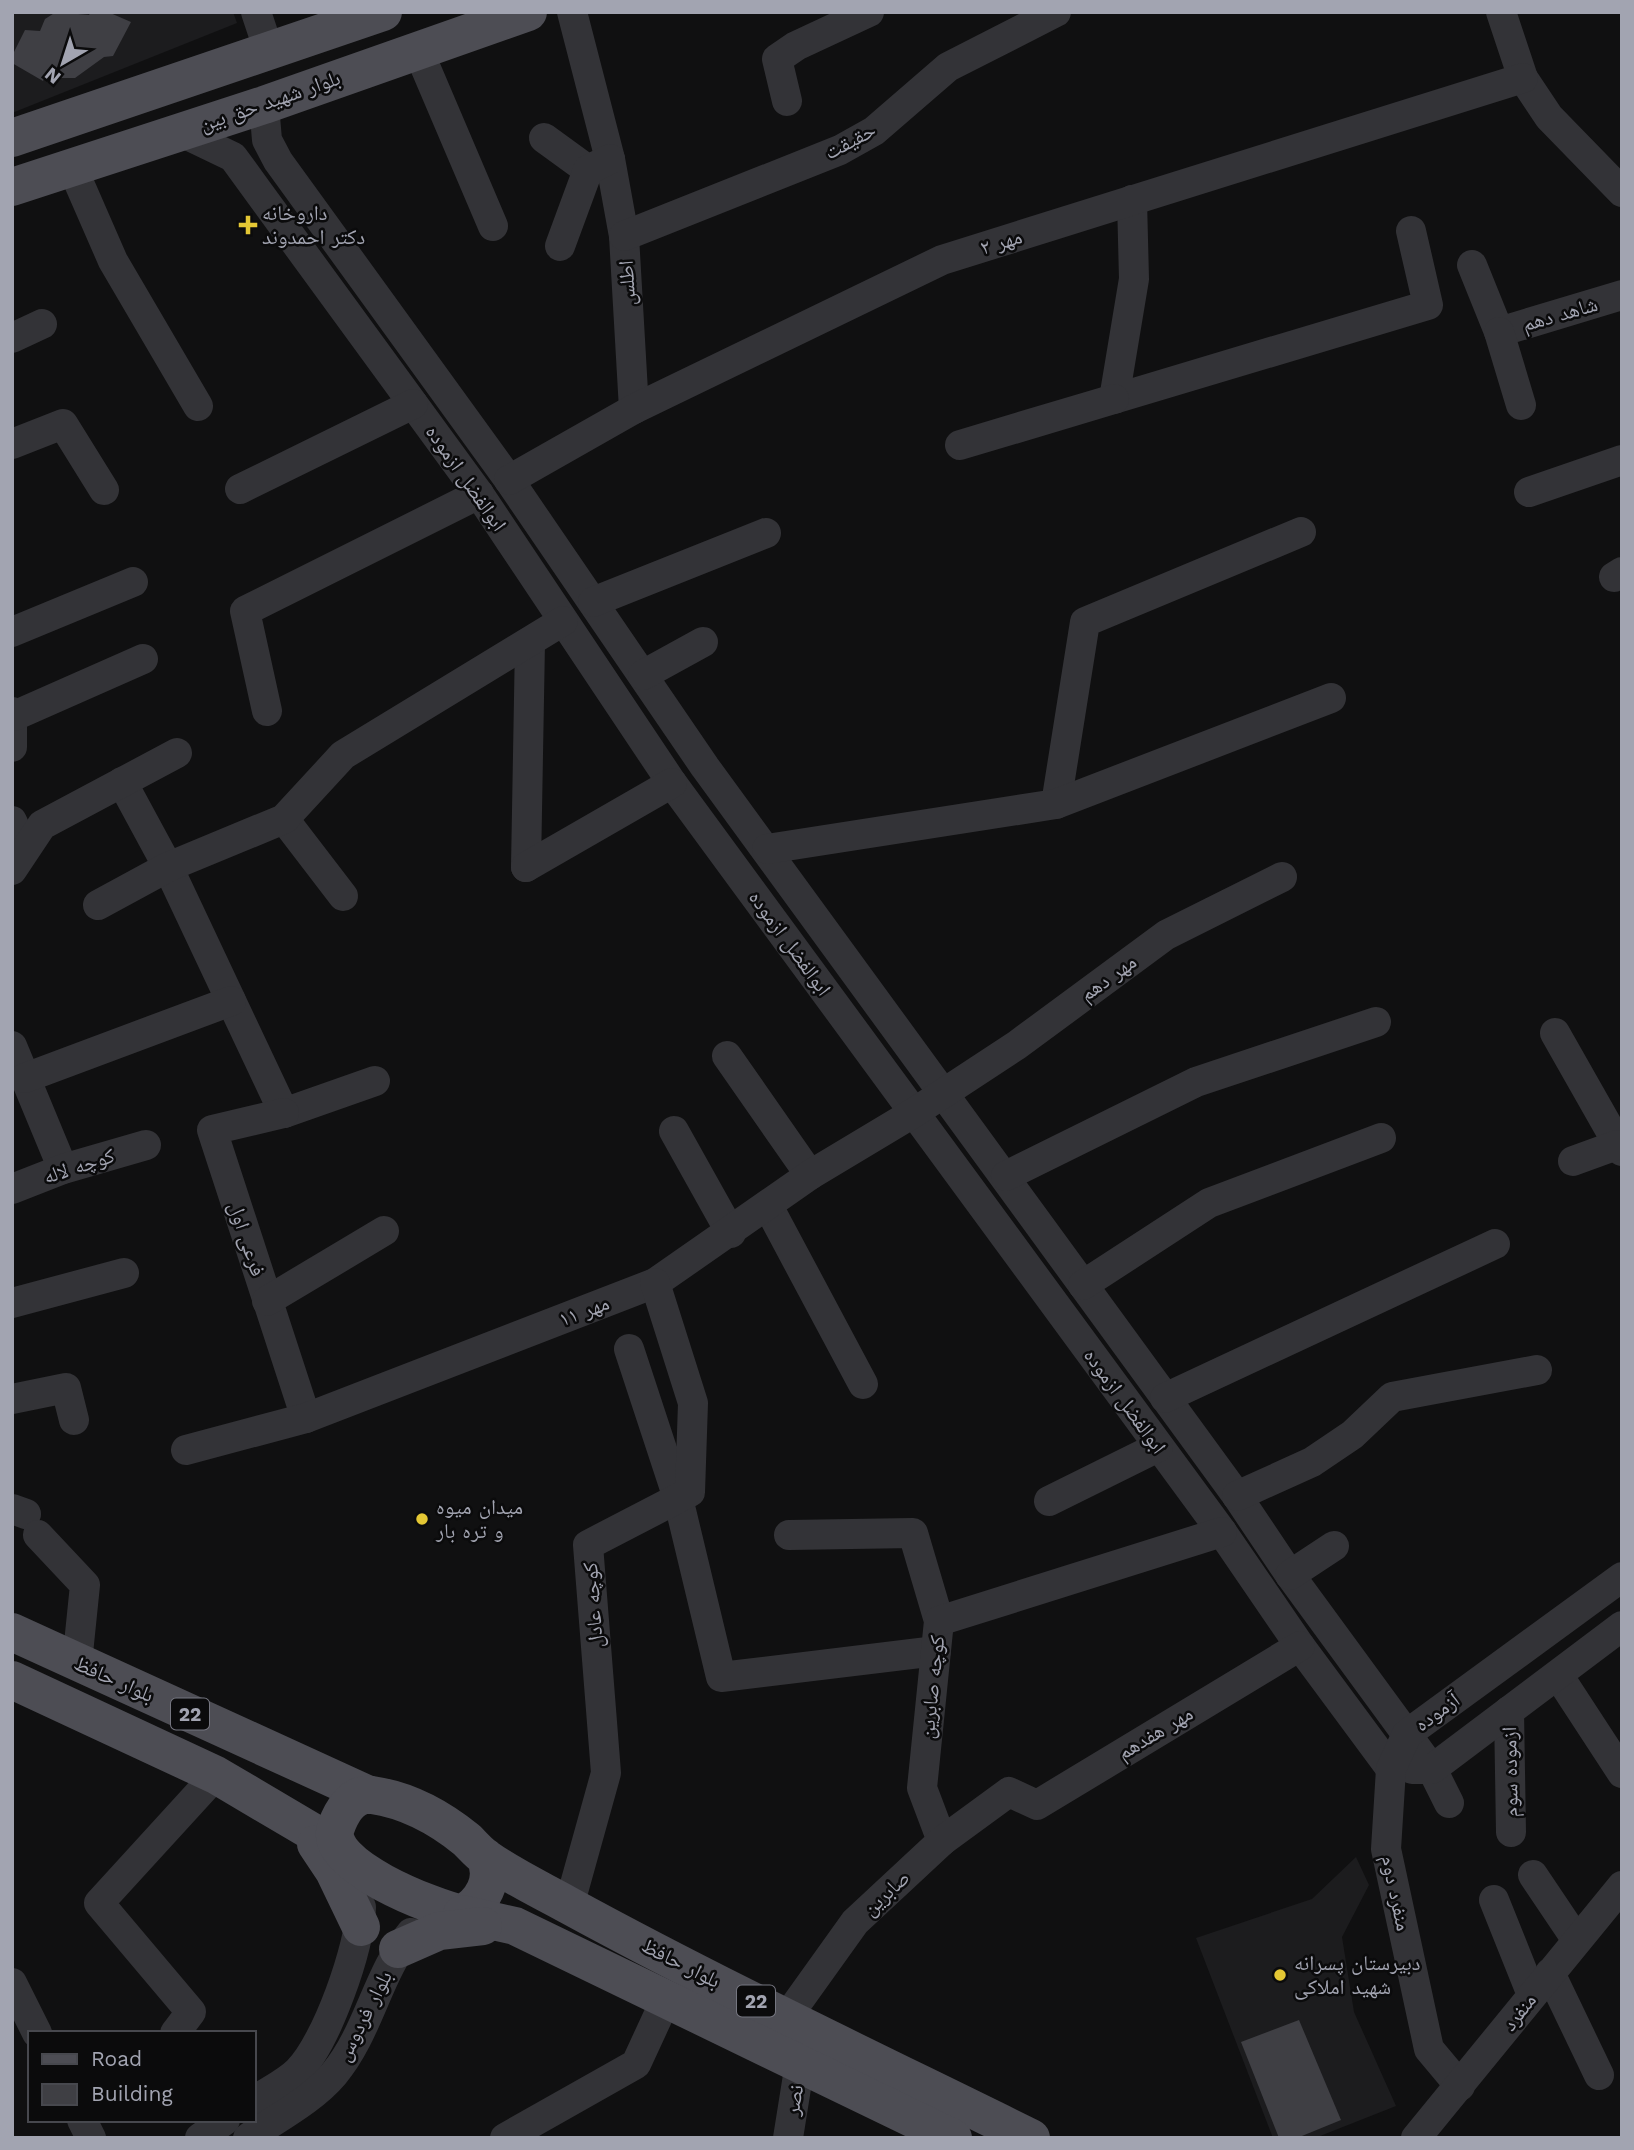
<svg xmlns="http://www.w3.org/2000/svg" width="1634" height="2150" viewBox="0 0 1634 2150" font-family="'Work Sans','Noto Naskh Arabic',sans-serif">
<rect width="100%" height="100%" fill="#101011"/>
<g fill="#1c1c1e">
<path d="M12,12h221l4,11 -225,90z"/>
<path d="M1356,1857l13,28 -27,52 12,75 42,94 -81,32h-42l-77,-200 116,-39z"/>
</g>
<g fill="#3f3f44">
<path d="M56,12l33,3 2,-3h17l23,10 -18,34 -9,1 -29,21h-15l-12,-9 -5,12 -31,-18v-7l13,-26 15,1 5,-12z"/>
<path d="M1299,2020l42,100 -44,18h-18l-38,-96z"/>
</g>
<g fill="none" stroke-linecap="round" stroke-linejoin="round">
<g stroke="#333337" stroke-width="30">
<path d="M256,12l13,39"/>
<path d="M572,12l38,147 14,77 10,173"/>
<path d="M1501,12l22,66 26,39 73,75"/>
<path d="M418,50l75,176"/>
<path d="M787,101l-10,-42 19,-13 73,-34"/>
<path d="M264,105l3,35 11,21 231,319 196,287 532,729 53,79 142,194 17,34"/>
<path d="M181,132l52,25 24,33 222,304 193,289 550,749 78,114 91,123"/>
<path d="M544,138l44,32"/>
<path d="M72,167l41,94 85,145"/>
<path d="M1132,200l2,79 -20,120 314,-94 -17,-74"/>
<path d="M624,236l216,-86 34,-19 74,-64 108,-55"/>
<path d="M560,246l28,-76 22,-11"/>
<path d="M1472,265l27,67 123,-37"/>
<path d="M1499,332l22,73"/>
<path d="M12,338l30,-14"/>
<path d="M12,444l51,-20 41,66"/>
<path d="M960,445l154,-46"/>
<path d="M509,480l125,-71 308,-149 581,-182"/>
<path d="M240,489l173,-85"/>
<path d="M1529,492l93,-32"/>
<path d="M1614,577l8,-5"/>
<path d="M593,602l173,-69"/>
<path d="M12,632l121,-50"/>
<path d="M643,675l60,-33"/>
<path d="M267,711l-22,-100 234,-117"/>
<path d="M12,712v35"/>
<path d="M14,716l129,-57"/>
<path d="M122,782l46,85 116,246 91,-32"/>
<path d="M1056,804l29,-182 216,-90"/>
<path d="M284,819l59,77"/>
<path d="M12,821l12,27"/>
<path d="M767,849l289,-45 275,-106"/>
<path d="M526,867l4,-225"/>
<path d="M526,867l146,-84"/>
<path d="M12,870l30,-45 135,-72"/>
<path d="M98,905l70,-38 116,-48 59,-64 220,-134"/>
<path d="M1555,1033l67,118"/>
<path d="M12,1046l51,123"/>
<path d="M727,1056l83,119"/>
<path d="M25,1078l206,-77"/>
<path d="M284,1113l-72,17 94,288"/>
<path d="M674,1131l57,102"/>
<path d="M1573,1161l44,-16"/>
<path d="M1006,1176l190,-94 180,-60"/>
<path d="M12,1189l51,-20 83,-24"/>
<path d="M768,1206l95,178"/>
<path d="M1083,1285l126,-82 172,-65"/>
<path d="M267,1301l117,-70"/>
<path d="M12,1303l112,-30"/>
<path d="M629,1349l49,149 43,179 215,-26"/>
<path d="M1165,1398l330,-154"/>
<path d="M12,1399l54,-11 8,32"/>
<path d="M186,1450l120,-32 349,-135 155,-108 105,-63 102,-67 149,-110 116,-58"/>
<path d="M1237,1496l75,-34 40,-27 40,-38 145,-27"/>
<path d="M1049,1501l109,-54"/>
<path d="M12,1509l14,5"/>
<path d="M38,1535l47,50 -8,78"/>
<path d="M789,1535l124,-2 26,88 -17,167 20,53"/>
<path d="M1290,1575l44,-29"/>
<path d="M939,1621l283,-89"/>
<path d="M1558,1675l64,98"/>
<path d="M1509,1711l2,121"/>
<path d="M1412,1769h20l190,-143"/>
<path d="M1533,1875l43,64"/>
<path d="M1494,1900l38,95"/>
<path d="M569,1906l37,-133 -18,-228 102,-53 3,-89 -38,-120"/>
<path d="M1550,1973l49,102"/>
<path d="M12,1983l25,50"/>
<path d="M787,2017l68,-95 87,-81 67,-49 28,13 263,-159"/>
<path d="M175,2033l16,-21 -92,-109 117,-128"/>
<path d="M1460,2086l-31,-37 -43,-200 5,-80 16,-35 215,-157"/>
<path d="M254,2101c14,-10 32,-18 44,-30 28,-27 63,-126 63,-164"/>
<path d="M82,2120l9,18"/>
<path d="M200,2138l25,-18"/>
<path d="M248,2138c29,-20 64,-38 86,-64 35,-42 43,-100 77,-141"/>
<path d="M505,2138l131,-74 30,-65"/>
<path d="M788,2138l12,-75"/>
<path d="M1416,2138l206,-252"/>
</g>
<g stroke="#4d4d54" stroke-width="38">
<path d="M12,138l371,-126"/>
<path d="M12,187l252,-82 264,-93"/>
<path d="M12,1632l357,163"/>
<path d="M12,1680l204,95 122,72"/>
<path d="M316,1844l18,27 27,56"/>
<path d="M485,1857c11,23 -3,46 -23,57 -27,-6 -140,-48 -126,-87 6,-16 16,-34 36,-32 35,5 68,23 95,45 6,6 12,13 19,18 25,18 55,32 82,47 152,83 309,157 463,233"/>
<path d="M462,1914l53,12 438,212"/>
<path d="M398,1949l41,-18 44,-5"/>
</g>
</g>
<g fill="#e4c734" stroke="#0b0b0c" stroke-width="2.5">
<path d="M244.5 214.5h7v7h7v7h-7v7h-7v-7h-7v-7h7z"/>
<circle cx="422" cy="1519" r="7"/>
<circle cx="1280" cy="1975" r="7"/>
</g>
<g text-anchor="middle" stroke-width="5" stroke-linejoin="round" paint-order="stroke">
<g fill="#0b0b0c" stroke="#757680" stroke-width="2">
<rect x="171" y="1698.5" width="38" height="31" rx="5"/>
<rect x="737" y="1985.5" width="38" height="31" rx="5"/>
</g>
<g font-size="19" font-weight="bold" fill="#a2a4b1">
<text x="190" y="1721">22</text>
<text x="756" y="2008">22</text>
</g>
<g font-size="21" fill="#a2a4b1" stroke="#0b0b0c">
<text transform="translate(270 101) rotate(-19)" y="7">بلوار شهید حق بین</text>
<text transform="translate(850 141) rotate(-28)" y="7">حقیقت</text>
<text transform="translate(1001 242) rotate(-17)" y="7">مهر ۲</text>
<text transform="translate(627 283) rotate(-93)" y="7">اطلس</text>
<text transform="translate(1560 314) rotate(-16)" y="7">شاهد دهم</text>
<text transform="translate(466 478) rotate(55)" y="7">ابوالفضل ازموده</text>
<text transform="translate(790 943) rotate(54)" y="7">ابوالفضل ازموده</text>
<text transform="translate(1108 978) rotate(-36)" y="7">مهر دهم</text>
<text transform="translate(79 1166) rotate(-18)" y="7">کوچه لاله</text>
<text transform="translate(247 1239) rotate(72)" y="7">فرعی اول</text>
<text transform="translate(584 1311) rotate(-21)" y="7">مهر ۱۱</text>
<text transform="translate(1125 1401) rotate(54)" y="7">ابوالفضل ازموده</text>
<text transform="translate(593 1605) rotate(-94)" y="7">کوچه عادل</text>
<text transform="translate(114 1679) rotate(24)" y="7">بلوار حافظ</text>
<text transform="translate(932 1687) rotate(-84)" y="7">کوچه صابرین</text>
<text transform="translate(1437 1712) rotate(-36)" y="7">آزموده</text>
<text transform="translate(1155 1733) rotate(-31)" y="7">مهر هفدهم</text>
<text transform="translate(1510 1772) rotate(-91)" y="7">ازموده سوم</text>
<text transform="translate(886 1893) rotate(-43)" y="7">صابرین</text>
<text transform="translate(1396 1893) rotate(78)" y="7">منفرد دوم</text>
<text transform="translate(681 1963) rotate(27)" y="7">بلوار حافظ</text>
<text transform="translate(1519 2012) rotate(-52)" y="7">منفرد</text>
<text transform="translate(364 2016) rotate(-63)" y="7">بلوار فردوس</text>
<text transform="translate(794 2100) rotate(-81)" y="7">نصر</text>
</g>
<g font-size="21" fill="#a2a4b1" stroke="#0b0b0c" text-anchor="start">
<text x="262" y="220">داروخانه<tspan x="262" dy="24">دکتر احمدوند</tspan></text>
<text x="436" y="1514">میدان میوه<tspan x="436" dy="24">و تره بار</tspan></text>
<text x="1294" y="1970">دبیرستان پسرانه<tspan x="1294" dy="24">شهید املاکی</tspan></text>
</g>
</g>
<rect width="1634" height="2150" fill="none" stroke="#a2a4b1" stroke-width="28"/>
<rect x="28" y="2031" width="228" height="91" fill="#0b0b0c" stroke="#47484e" stroke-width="2"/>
<rect x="42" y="2054" width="35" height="10" fill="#4d4d54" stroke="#47484e" stroke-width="2"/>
<text x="91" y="2066" font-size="21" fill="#a2a4b1">Road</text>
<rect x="42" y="2084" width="35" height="21" fill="#3f3f44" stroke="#47484e" stroke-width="2"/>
<text x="91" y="2101" font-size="21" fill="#a2a4b1">Building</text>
<g transform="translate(63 63) rotate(219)" stroke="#0b0b0c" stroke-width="5" paint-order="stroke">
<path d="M0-5L12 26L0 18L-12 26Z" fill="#a2a4b1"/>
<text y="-10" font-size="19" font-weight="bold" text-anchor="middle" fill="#a2a4b1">N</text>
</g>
</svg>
